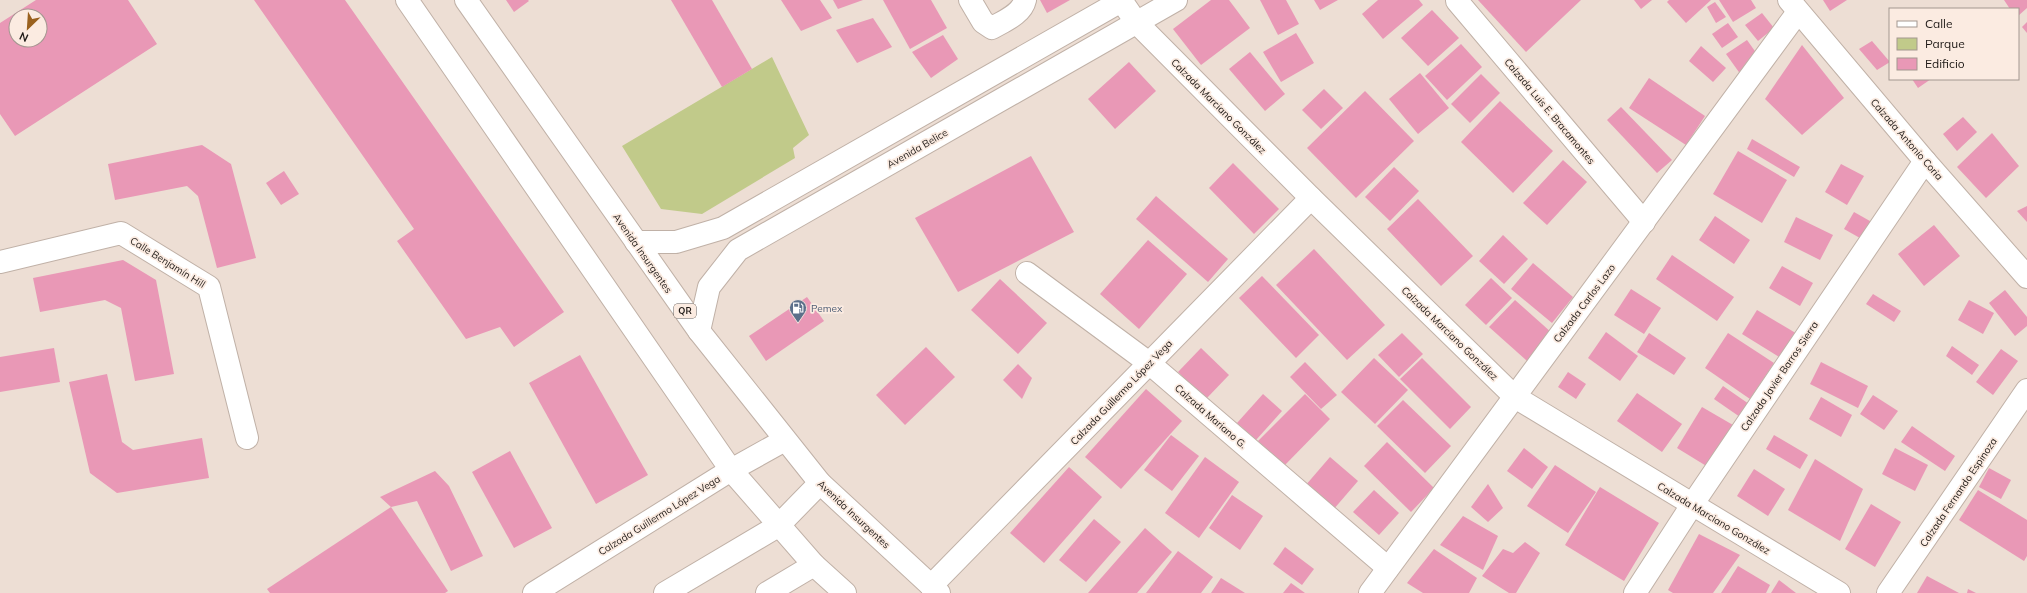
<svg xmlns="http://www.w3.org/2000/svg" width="2027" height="593" viewBox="0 0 2027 593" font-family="Mulish,sans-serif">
<rect width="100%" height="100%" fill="#edded4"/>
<path fill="#c1ca8a" d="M772,57l37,78 -16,13 2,10 -93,56 -41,-5 -39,-63z"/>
<g fill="#e998b6" fill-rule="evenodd">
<path d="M36,0h92l29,44 -142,92 -15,-22v-91zM16,16h24v24h-24z"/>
<path d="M254,0h91l219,312 -50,35 -14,-20 -34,12 -69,-98 17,-12z"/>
<path d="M506,0h22l1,1 -15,11z"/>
<path d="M671,0h41l40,69 -30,18z"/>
<path d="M781,0h39l12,18 -31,13z"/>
<path d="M833,0h30l-25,9z"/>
<path d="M883,0h48l16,28 -37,21z"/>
<path d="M1040,0h30l-23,13z"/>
<path d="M1211,0h18l21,28 -49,37 -28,-36z"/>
<path d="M1260,0h26l13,24 -21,11z"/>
<path d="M1314,0h24l-18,10z"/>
<path d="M1378,0h41l4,5 -40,34 -21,-25z"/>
<path d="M1478,0h103l-55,52z"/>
<path d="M1634,0h18l-11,9z"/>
<path d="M1669,0h42l-25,23 -19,-21z"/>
<path d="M1719,0h32l5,8 -23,14z"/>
<path d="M1823,0h24l-17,11z"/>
<path d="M2004,0h23v8l-9,8v-7h-8z"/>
<path d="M1715,2l11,15 -10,6 -9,-16z"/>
<path d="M1432,10l27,28 -31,28 -27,-28z"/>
<path d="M1762,13l12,15 -16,13 -13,-16z"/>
<path d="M873,18l19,29 -35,16 -21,-33z"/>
<path d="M2027,22v11l-5,-6z"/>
<path d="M1728,23l10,14 -16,11 -10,-14z"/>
<path d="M1296,33l18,30 -33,19 -18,-30z"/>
<path d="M943,35l15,24 -27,19 -19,-26z"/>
<path d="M1747,40l15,21 -21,14 -15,-21z"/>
<path d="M1872,41l18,21 -13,8 -18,-21z"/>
<path d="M1461,44l21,23 -35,33 -22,-24z"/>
<path d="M1802,45l42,53 -42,37 -37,-36z"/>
<path d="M1701,46l25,22 -13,14 -24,-21z"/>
<path d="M1250,52l35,42 -20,17 -36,-42z"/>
<path d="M1129,62l27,29 -41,38 -27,-30z"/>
<path d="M1420,73l29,35 -31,26 -29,-35z"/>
<path d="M1481,74l19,19 -30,30 -19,-19z"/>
<path d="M1649,78l56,38 -19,29 -57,-37z"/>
<path d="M1912,79h19l-13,9z"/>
<path d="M1324,89l19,19 -22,21 -19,-19z"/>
<path d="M1365,91l49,50 -58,57 -49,-50z"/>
<path d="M1500,101l53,50 -40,42 -52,-51z"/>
<path d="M1621,107l51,53 -15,13 -50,-53z"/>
<path d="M1963,117l14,15 -20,19 -14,-17z"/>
<path d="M1992,133l27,33 -33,32 -29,-31z"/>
<path d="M1752,139l48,28 -6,10 -47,-28z"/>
<path d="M202,145l29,19 25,94 -39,10 -19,-72 -11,-10 -72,14 -7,-36z"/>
<path d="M1738,151l49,29 -25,43 -49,-29z"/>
<path d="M1031,156l43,76 -116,60 -43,-74z"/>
<path d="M1563,160l24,22 -40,43 -24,-22z"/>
<path d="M1233,163l46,46 -25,25 -45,-46z"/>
<path d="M1841,164l23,12 -17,29 -22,-13z"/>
<path d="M1394,167l25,24 -29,30 -25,-24z"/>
<path d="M284,171l15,23 -18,11 -15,-22z"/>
<path d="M1156,196l72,63 -20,23 -72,-63z"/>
<path d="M1418,199l55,57 -32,30 -54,-57z"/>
<path d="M2027,206v16l-10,-11z"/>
<path d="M1854,212l23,13 -10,17 -23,-13z"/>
<path d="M1715,216l35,24 -16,24 -35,-24z"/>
<path d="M1796,217l37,18 -13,25 -36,-18z"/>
<path d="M1934,225l26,31 -36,30 -26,-32z"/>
<path d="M1503,235l25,24 -24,25 -25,-23z"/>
<path d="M1148,240l39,34 -48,55 -39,-35z"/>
<path d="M1314,249l71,76 -38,35 -71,-75z"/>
<path d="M1672,255l62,42 -17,24 -61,-42z"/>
<path d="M123,260l33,20 18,94 -39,7 -14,-73 -16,-8 -65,12 -7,-34z"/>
<path d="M1533,263l40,34 -21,26 -41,-34z"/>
<path d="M1782,266l31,17 -13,23 -31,-18z"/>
<path d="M1262,276l57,59 -23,23 -57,-60z"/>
<path d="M1491,278l21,20 -26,27 -21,-20z"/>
<path d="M1000,279l47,44 -29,31 -47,-44z"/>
<path d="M1631,289l30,19 -17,26 -30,-19z"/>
<path d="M2005,290l22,27v9l-12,10 -26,-33z"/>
<path d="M1873,294l28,17 -7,11 -28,-18z"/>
<path d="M807,297l17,24 -58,40 -17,-25z"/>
<path d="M1515,300l37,33 -25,28 -38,-34z"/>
<path d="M1969,300l25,13 -11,21 -25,-14z"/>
<path d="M1757,310l42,25 -15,25 -42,-26z"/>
<path d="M1606,332l32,24 -18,25 -32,-23z"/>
<path d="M1402,333l21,21 -24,23 -21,-22z"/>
<path d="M1649,333l37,25 -12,17 -37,-23z"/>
<path d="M1728,333l46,30 -24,36 -45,-31z"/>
<path d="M1952,346l27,19 -7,10 -26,-19z"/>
<path d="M926,347l29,30 -50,48 -29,-30z"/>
<path d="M54,348l6,34 -60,10v-35z"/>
<path d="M1201,348l28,27 -23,24 -28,-27z"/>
<path d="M2001,349l17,12 -25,34 -17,-13z"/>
<path d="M580,355l68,120 -52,29 -67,-121z"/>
<path d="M1374,358l34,32 -33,34 -34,-32z"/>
<path d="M1422,358l49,49 -21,22 -50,-50z"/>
<path d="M1305,362l32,33 -16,14 -31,-32z"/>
<path d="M1821,362l47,24 -10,22 -48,-24z"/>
<path d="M1018,364l14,14 -10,21 -19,-19z"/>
<path d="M1568,372l18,12 -10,15 -18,-12z"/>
<path d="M107,374l15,68 11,8 69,-12 7,40 -92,15 -27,-20 -21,-91z"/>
<path d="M1723,386l26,18 -9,13 -26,-18z"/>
<path d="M1146,389l36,32 -61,68 -36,-32z"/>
<path d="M1637,393l45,31 -20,28 -45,-31z"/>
<path d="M1263,394l19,17 -26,29 -19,-17z"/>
<path d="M1305,394l25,25 -46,47 -26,-25z"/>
<path d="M1873,395l25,16 -14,19 -24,-16z"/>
<path d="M1821,397l31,18 -11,22 -32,-18z"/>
<path d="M1403,400l48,46 -26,27 -48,-47z"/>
<path d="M1702,407l31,18 -25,42 -31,-19z"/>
<path d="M1912,426l43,30 -10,15 -44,-29z"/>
<path d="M1171,435l28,21 -27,35 -28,-21z"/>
<path d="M1774,435l34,20 -8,14 -34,-20z"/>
<path d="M1387,442l47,46 -23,24 -47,-46z"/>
<path d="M1524,448l24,19 -16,22 -25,-18z"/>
<path d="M1895,448l33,17 -13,26 -33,-17z"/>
<path d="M510,451l42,77 -38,20 -42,-76z"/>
<path d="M1205,457l34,25 -40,56 -34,-25z"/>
<path d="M1330,457l28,24 -25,29 -28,-24z"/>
<path d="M1815,459l48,30 -23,52 -52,-31z"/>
<path d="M1555,465l41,27 -28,41 -41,-27z"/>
<path d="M1069,467l33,30 -58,66 -34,-30z"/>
<path d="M1989,468l22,12 -10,19 -22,-12z"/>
<path d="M1754,469l31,20 -17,27 -31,-20z"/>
<path d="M435,471l14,15 34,70 -32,15 -34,-70 -26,6 -11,-10z"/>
<path d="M1488,484l15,24 -15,14 -17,-15z"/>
<path d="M1600,487l59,36 -35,58 -59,-36z"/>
<path d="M1374,490l25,23 -20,22 -26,-23z"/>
<path d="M1978,490l49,30v36l-3,5 -65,-41z"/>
<path d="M1232,495l31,21 -23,34 -31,-22z"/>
<path d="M1871,504l30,18 -26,45 -30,-18z"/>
<path d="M391,507l57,84 -3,2h-175l-3,-4z"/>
<path d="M1463,516l35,20 -15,34 -43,-25z"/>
<path d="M1094,519l27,23 -35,40 -27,-22z"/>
<path d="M1145,528l27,24 -35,41h-49z"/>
<path d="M1699,534l41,21 -27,38h-40l-5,-3z"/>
<path d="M1525,542l15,11 -24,40h-7l-27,-17 21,-27 10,4z"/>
<path d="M1285,547l29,22 -12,16 -29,-21z"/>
<path d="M1434,549l43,29 -8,15h-46l-16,-10z"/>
<path d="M1178,551l35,26 -12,16h-55z"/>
<path d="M1738,566l32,19 -4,8h-45z"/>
<path d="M1927,576l32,17h-42z"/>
<path d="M1221,578l24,15h-34z"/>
<path d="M1779,580l17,13h-25z"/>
<path d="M1291,583l14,10h-22z"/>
<path d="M1968,589l8,4h-9z"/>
</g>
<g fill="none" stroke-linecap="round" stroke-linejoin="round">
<g stroke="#c0b1a7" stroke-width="24">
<g id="street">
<path d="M970,0l13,22 9,6c12,-7 30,-14 33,-28"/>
<path d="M1121,0l15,22 175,176 204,199 324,196"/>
<path d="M1457,1l187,221"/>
<path d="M0,262l121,-29 88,54 38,151"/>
<path d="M1027,273l122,90 239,205"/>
<path d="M931,586l380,-388"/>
<path d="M534,593l197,-123 54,-30"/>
<path d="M665,593l113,-67 42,-43"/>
<path d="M767,593l47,-28"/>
<path d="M1370,593l428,-581"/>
<path d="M1635,593l57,-88 233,-344"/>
<path d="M1888,593l139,-203"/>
</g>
</g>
<g stroke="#c0b1a7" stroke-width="24">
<g id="secondary">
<path d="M1789,0l136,161 102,116"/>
<path d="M636,242h40l47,-14 400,-228"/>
<path d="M699,331l10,-44 29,-37 438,-250"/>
</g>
</g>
<g stroke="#c0b1a7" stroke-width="24">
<g id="primary">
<path d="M407,0l324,470 83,95 31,28"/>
<path d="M466,0l233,331 121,152 119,110"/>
</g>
</g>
<use href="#street" stroke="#fff" stroke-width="22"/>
<use href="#secondary" stroke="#fff" stroke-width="22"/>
<use href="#primary" stroke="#fff" stroke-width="22"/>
</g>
<defs>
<g id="fuel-pin" transform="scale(0.9)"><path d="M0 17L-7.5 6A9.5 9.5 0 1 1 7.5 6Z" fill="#5c6f8a" stroke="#fbebe1"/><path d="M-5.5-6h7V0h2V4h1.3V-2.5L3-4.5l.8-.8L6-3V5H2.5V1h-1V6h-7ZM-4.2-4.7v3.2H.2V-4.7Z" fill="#fff"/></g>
</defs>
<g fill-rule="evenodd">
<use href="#fuel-pin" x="798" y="308"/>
</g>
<g text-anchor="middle" stroke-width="3.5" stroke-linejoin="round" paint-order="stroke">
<rect fill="#fbebe1" stroke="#615954" stroke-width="1" x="674" y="304" width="22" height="14" rx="3"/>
<g font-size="9" font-weight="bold" fill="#1f1a17">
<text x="685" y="314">QR</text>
</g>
<g font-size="10" fill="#1f1a17" stroke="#fbebe1">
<text transform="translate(1219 106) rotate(45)" y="4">Calzada Marciano González</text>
<text transform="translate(1550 111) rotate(50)" y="4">Calzada Luis E. Bracamontes</text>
<text transform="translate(1907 139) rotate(49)" y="4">Calzada Antonio Coria</text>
<text transform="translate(917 148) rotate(-30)" y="4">Avenida Belice</text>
<text transform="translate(643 253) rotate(55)" y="4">Avenida Insurgentes</text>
<text transform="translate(168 262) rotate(32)" y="4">Calle Benjamín Hill</text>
<text transform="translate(1584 303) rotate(-53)" y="4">Calzada Carlos Lazo</text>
<text transform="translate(1450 333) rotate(44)" y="4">Calzada Marciano González</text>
<text transform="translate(1779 376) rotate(-56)" y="4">Calzada Javier Barros Sierra</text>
<text transform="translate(1121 392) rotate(-46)" y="4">Calzada Guillermo López Vega</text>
<text transform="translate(1211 416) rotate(41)" y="4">Calzada Mariano G.</text>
<text transform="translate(1958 492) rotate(-56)" y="4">Calzada Fernando Espinoza</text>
<text transform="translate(854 514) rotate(43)" y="4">Avenida Insurgentes</text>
<text transform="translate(659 515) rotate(-32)" y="4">Calzada Guillermo López Vega</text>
<text transform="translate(1714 518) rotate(31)" y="4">Calzada Marciano González</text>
</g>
<g font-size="10" fill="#4e5e75" stroke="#fbebe1" text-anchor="start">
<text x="811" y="312">Pemex</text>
</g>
</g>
<rect x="1889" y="8" width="130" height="72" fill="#fbebe1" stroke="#a39790"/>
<rect x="1897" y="21" width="20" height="6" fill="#ffffff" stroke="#a39790"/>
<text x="1925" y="28" font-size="12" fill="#1f1a17">Calle</text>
<rect x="1897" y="38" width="20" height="12" fill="#c1ca8a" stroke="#a39790"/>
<text x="1925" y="48" font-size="12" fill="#1f1a17">Parque</text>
<rect x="1897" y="58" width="20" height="12" fill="#e998b6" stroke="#a39790"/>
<text x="1925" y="68" font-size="12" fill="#1f1a17">Edificio</text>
<g transform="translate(28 28) rotate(205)"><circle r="19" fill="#fbebe1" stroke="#a39790"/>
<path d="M0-3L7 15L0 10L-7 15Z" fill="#9a611e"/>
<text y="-6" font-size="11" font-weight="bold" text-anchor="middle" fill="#1f1a17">N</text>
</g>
</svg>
